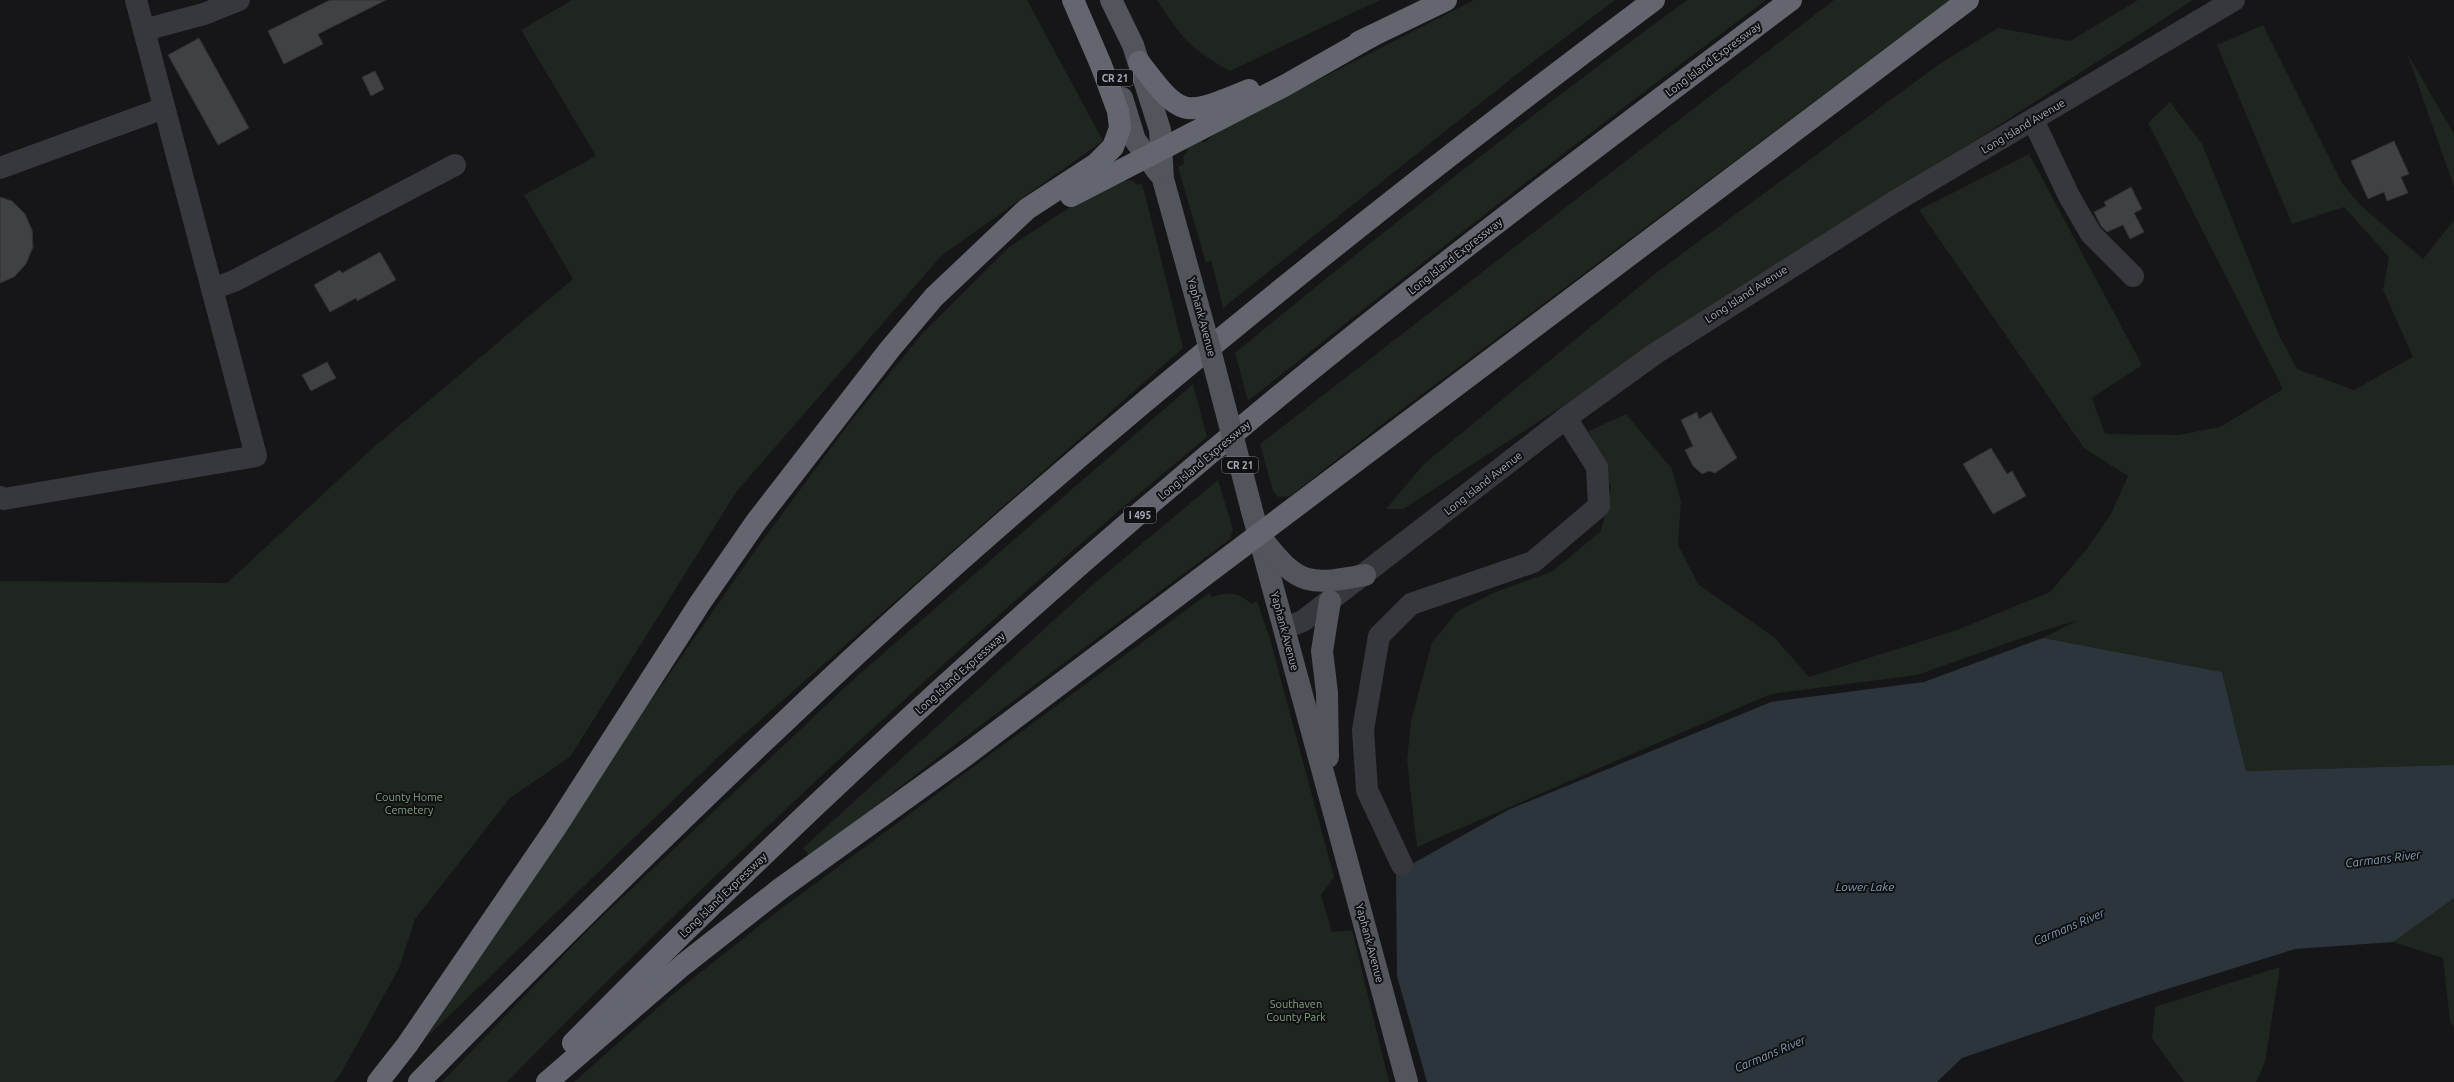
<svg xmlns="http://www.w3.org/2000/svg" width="2454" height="1082" viewBox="0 0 2454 1082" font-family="Ubuntu,sans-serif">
<rect width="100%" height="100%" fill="#161618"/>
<g fill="#1e261f">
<path d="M572,0h455l76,141 -161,114 -205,236 -167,266 -60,41 -95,121 -16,49 -59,107 -6,7h-334v-501l227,2 148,-137 198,-167 -49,-84 72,-39 -75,-126z"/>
<path d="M1157,0h223l-150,71c-40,-22 -49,-34 -73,-71z"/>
<path d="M1474,0h141l-94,71 -298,237 -12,-48 -5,3 -28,-96 6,-3 -1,-7 5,-7 -2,-4 14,-7 4,4 16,-13z"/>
<path d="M1687,0h79c-175,131 -347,264 -518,401l-13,-48c148,-122 298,-240 452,-353z"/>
<path d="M1834,0h116l-561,419 -99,77 -12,1 -5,-6 -13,-47z"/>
<path d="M2138,0h55l-790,509h-17l38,-45 232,-191 282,-208 60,-37 72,13z"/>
<path d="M2263,25l79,158 18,22 63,54 31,-39v545l-208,6 -24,-99 -179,-34 35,-18 -33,10 -128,45 -146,19 -354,153 -10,-87 4,-39 21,-79 26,-31 35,-18 60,-22 48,-40 10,-44 -22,-56 37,-17 46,55 9,32 -3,44 20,39 77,54 34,39 148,-47 93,-38 36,-42 25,-36 17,-38 -44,-28 -165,-238 110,-56 113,211 -50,33 13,36 73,1 42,-8 63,-38 -135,-266 22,-21 32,42 77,191 18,34 57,21 59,-33 -30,-67 6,-33 -45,-50 -52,17 -75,-179z"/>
<path d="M2407,53l47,81v53z"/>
<path d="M1123,178l2,3 7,-1 5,5 5,-2 41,165 -466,410 -291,280 211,-317 119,-172 95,-128 70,-86 88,-88 84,-55z"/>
<path d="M1193,384l14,53c-244,202 -478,419 -700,645h-65l147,-153 265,-250z"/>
<path d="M1218,480l15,49 -3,10 -281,210 -139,108 -7,-9 294,-267z"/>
<path d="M1209,593l3,4c16,-5 27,-5 39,7l6,-3 13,38 64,238 -13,18 11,37 20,-2 37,152h-815l98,-87 102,-81z"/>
<path d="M2451,898h3v130l-4,-7 -7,-63 -50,-16z"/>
<path d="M2280,967l-15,95 -9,20h-72l-32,-44 3,-31z"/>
</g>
<path fill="#2c353c" d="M2043,638l179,34 24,99 208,-6v133l-61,44 -98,7 -147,46 -186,63 -25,24h-510l-30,-106 -1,-103 112,-63 263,-108 153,-20z"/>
<g fill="#404145" stroke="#303034">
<path d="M330,0h56l-68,34 5,10 -39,20 -16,-33z"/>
<path d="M199,38l50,90 -31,17 -50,-90z"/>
<path d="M375,71l9,18 -13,7 -9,-19z"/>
<path d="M2394,141l15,33 -8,3 7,16 -21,8 -3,-9 -16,7 -17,-38z"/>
<path d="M2131,187l11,22 -8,4 10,19 -14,7 -7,-14 -16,7 -6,-6 -7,-14 12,-6 -2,-4z"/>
<path d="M0,197l12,4 13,13 7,16 1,17 -7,17 -12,13 -14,6z"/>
<path d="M380,252l16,28 -39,21 -1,-3 -26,14 -16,-27 26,-15 2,3z"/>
<path d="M327,362l9,16 -25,13 -9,-16z"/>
<path d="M1697,412l2,7 12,-7 26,46 -22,15 -6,-2 -7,3 -9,-8 -8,-16 8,-4 -12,-26z"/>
<path d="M1991,448l16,26 5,-3 14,25 -33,18 -30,-50z"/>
</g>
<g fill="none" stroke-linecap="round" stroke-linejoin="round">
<g stroke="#37383d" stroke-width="22">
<path d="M144,30l60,-16 35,-14"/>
<path d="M2033,120l36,76 22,38 42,42"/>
<path d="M0,168l164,-60"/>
<path d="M212,289l22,-8 221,-116"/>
<path d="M0,497l4,2 252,-43 -120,-456"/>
<path d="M1285,628l18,-7 263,-203 90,-65 238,-151 340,-202"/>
<path d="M1402,865l-35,-75 -4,-60 16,-94 32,-32 122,-42 66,-56 -2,-39 -31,-49"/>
</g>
<g stroke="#53555c" stroke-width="22">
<path d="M1111,0l22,45 27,85 3,49 44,159"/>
<path d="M1122,98l13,42 23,32"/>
<path d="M1251,507l156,575"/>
<path d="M1263,540c36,47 48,45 102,35"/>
<path d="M1328,757l-1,-64 -5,-42 8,-50"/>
</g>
<g stroke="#63666e" stroke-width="22">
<path d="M1359,42l87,-42"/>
<path d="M1139,62c43,57 44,55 110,28"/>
<path d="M1071,196l213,-110 88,-50"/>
<path d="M573,1043c243,-246 500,-482 770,-699 147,-118 298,-231 448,-344"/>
<path d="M378,1082l29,-37 149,-218 144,-224 56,-81 134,-173 44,-52 93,-88 69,-45 17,-17 7,-19 -2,-17 -17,-46 -28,-65"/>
<path d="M419,1082c162,-165 327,-328 498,-483 236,-212 483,-409 737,-599"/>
<path d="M547,1082l136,-117 97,-76 186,-134 1002,-755"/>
</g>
<path stroke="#53555c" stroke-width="22" d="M1207,338l44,169"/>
</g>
<g text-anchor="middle" stroke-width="4" stroke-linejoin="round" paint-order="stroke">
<g fill="#111113" stroke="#7b7e86" stroke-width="1">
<rect x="1097" y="70" width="36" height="16" rx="3"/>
<rect x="1222" y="457" width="36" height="16" rx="3"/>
<rect x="1124" y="507" width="32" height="16" rx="3"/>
</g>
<g font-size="10" font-weight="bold" fill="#a8adb8">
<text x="1115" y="82">CR 21</text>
<text x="1240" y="469">CR 21</text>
<text x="1140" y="519">I 495</text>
</g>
<g font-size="11" fill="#a8adb8" stroke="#111113">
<text transform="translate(1713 59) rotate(-37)" y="4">Long Island Expressway</text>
<text transform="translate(2023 126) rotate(-31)" y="4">Long Island Avenue</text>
<text transform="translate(1455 256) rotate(-38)" y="4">Long Island Expressway</text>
<text transform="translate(1746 294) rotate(-33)" y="4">Long Island Avenue</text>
<text transform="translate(1202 317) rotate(75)" y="4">Yaphank Avenue</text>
<text transform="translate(1204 460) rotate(-40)" y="4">Long Island Expressway</text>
<text transform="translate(1483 483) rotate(-38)" y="4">Long Island Avenue</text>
<text transform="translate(1285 631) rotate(75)" y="4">Yaphank Avenue</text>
<text transform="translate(960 673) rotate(-42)" y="4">Long Island Expressway</text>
<text transform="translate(723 895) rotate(-44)" y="4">Long Island Expressway</text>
<text transform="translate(1370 943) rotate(75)" y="4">Yaphank Avenue</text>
</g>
<g font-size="11" fill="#7fa381" stroke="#111113">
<text x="409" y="801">County Home<tspan x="409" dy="13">Cemetery</tspan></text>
<text x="1296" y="1008">Southaven<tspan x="1296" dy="13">County Park</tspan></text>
</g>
<g font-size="12" font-style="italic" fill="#7f9bb3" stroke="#111113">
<text transform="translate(2383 859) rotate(-7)" y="4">Carmans River</text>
<text x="1865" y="891">Lower Lake</text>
<text transform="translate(2069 927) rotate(-23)" y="4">Carmans River</text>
<text transform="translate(1770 1054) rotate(-23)" y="4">Carmans River</text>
</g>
</g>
</svg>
